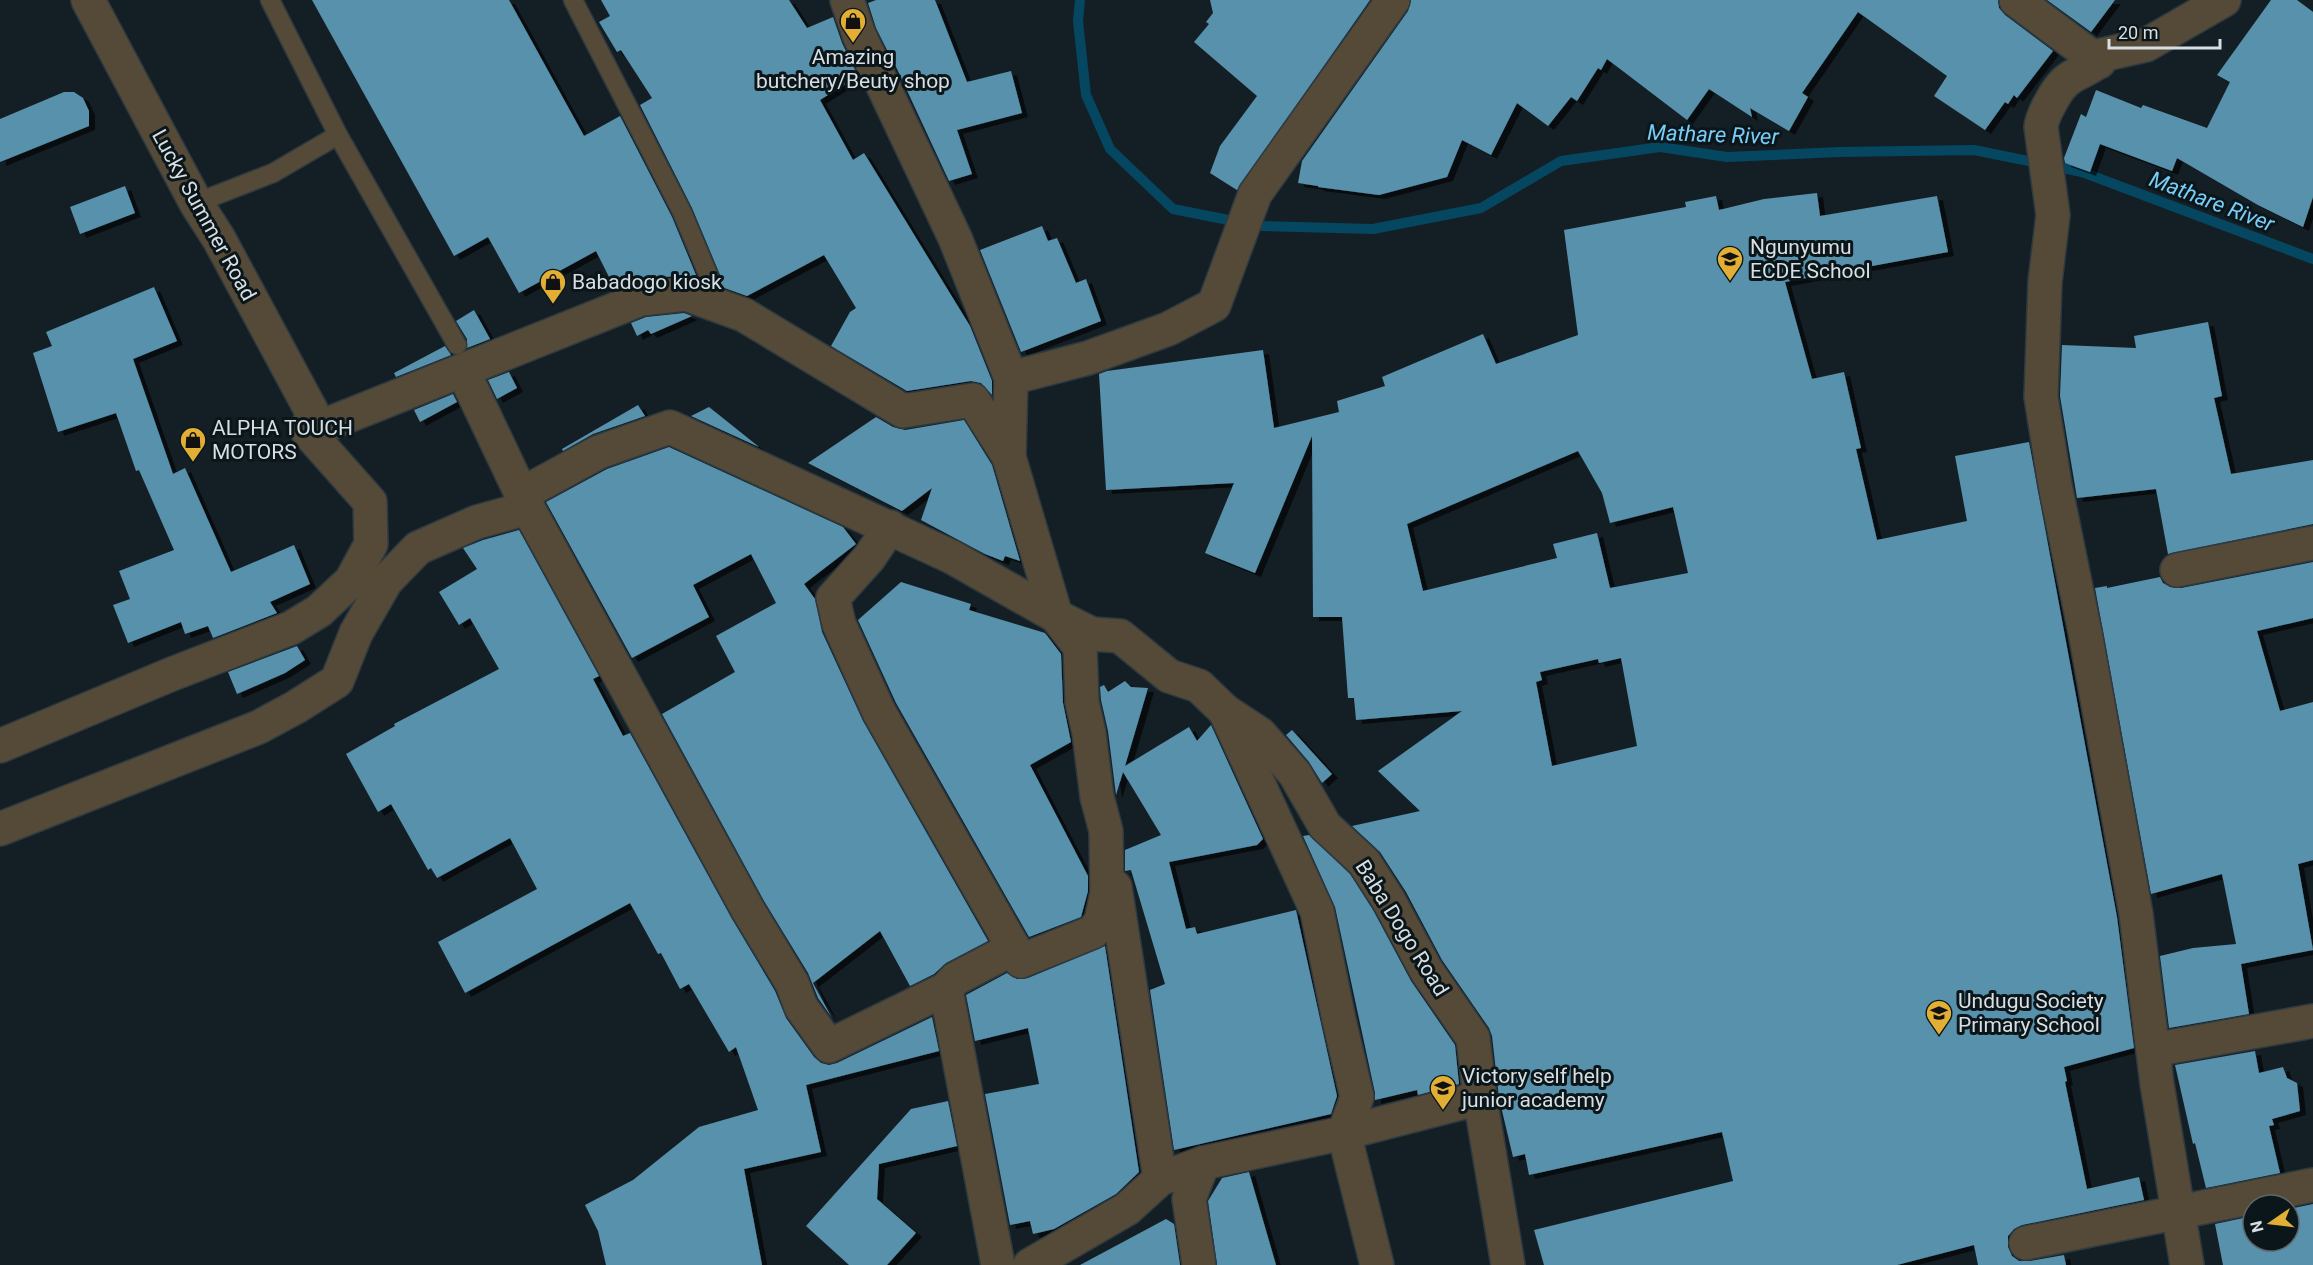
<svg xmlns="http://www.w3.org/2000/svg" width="2313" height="1265" viewBox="0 0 2313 1265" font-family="Roboto,sans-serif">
<defs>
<filter id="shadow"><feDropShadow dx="6" dy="4" stdDeviation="0" flood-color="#0009"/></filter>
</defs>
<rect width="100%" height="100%" fill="#141f25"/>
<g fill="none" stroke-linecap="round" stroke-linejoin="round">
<path stroke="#054760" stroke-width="10" d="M1080,0l-2,21 8,74 24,54 63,60 86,17 114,3 108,-21 80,-47 99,-14 67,10 112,-5 135,-2 108,22 231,87"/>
</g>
<g fill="#5891ac" fill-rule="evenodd" filter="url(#shadow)">
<path d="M312,0h197l75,136 36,-20 52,101 24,58 -3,2 -9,-2 -45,5 -24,9 -19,-38 -77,42 -31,-56 -34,19z"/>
<path d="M601,0h188l18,28 26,-11 9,26 16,33 -38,24 33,60 11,-7 106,173 22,55v14l-11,-12 -10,-2 -64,10 -76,-45 19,-34 6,-4 -32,-53 -77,41 -28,-10 1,-11 -28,-67 -52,-103 12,-7 -31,-48 -4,2 -18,-30 11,-6z"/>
<path d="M876,0h59l32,82 44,-11 11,42 -65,17 15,44 -23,7 -58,-125h-1l-14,-28 -8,-25z"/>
<path d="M1210,0h160l-133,190 -27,-17 10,-27 37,-50 -63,-54 15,-18 -3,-2 7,-9z"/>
<path d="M1411,0h587l1,8 6,7 48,36 -36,47 -3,-3 -6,9 -3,-2 -20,28 -51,-34 13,-20 -89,-64 -56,81 6,4 -19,34 -39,-23 2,9 -43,-28 -22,31 -80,-61 -6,11 -3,-2 -21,33 -6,-4 -23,29 -31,-23 -26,52 -29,-15 -15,37 -68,18 -61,-8v-1l-20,-3 4,-22 106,-150z"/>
<path d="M2047,0h68l-24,32z"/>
<path d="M2271,0h26l16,12v185l-10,30 -45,-22 -81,-47 -5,13 -72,-27 -10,28 -25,-9 -1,-5 17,-44 5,3 10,-27 45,18 2,-3 64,23 23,-46 -13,-7z"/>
<path d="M64,92h10l9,6 6,13v15l-89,36v-43z"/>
<path d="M125,186l10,27 -55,21 -10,-27z"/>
<path d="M1817,193l3,23 117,-20 11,56 -163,30 27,97 32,-7 17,76 -5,1 21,91 90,-19 -12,-65 74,-14 88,475 17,131 -70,19 3,14 -2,1 22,107 52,-12 5,23 -122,25 -8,4 -6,7v11l4,9 7,5h11l34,-6 2,10h-88l-4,-20 -77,20h-353l-10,-35 199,-49 -11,-49 -193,43 -4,-21 -12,3 -14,-59 -7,-62 -3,-8 -47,-68 -36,-68 -26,-40 -28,-26 68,-15 -42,-40 84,-60 -106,9 -2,-22h-6l-6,-81h-29l-1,-181 -57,137 -50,-20 29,-70 -128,7 -7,-116 8,-3 156,-21 11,78 65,-16 -2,-11 48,-15 -3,-9 101,-43 13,30 82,-29 -14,-105 122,-23 -1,-5 31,-6 3,14 45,-11zM1578,451l24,42 8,30 63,-16 15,66 -78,15 -13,-55 -44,11 4,14 -134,33 -16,-67zM1621,658l16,88 -85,20 -16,-84 6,-2 -2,-8 58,-13 1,4z"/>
<path d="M1042,226l6,15 9,-3 19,45 10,-4 15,42 -80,31 -41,-102z"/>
<path d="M154,287l23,54 -44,18 40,115 12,-6 46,104 63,-27 16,39 -40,18 7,11 -64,25 -5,-12 -23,8 -4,-12 -53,21 -15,-38 17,-6 -11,-28 55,-21 -35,-80 -3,1 -20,-58 -58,19 -25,-79 19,-7 -6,-14z"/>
<path d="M474,310l16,29 -23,9v-9l-11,-18z"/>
<path d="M684,313l8,3 -41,18 -3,-4 -11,6 -6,-13 15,-6z"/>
<path d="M2208,322l14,74 -8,2 17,76 82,-14v64l-145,30 -12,-65 -79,9 -17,-102 2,-51 74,3 -2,-12z"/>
<path d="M445,346l6,9 -55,22 -2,-4z"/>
<path d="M509,372l8,16 -20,11 -9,-19z"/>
<path d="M453,394l4,8 -37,20 -6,-12z"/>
<path d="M638,405l7,11 -52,18 -30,17 -1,-2z"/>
<path d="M709,407l50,40 -68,-31z"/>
<path d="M876,417l17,10 12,3 59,-10 28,45 28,96 -15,-5 -2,5 -18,-7 -64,-34 11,-32 -30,23 -94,-48z"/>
<path d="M669,447l174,80 13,17 -52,40 11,15 7,33 41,89 125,220 -42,22 -12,11 -24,12 -30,-55 -67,52 19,35 -14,-20 -10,-25 -44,-72 -102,-187 73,-42 -19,-36 60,-33 -25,-49 -58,31 16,32 -77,41 -86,-156 61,-33z"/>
<path d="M519,530l80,146 -6,3 30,57 7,-3 102,186 43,72 11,27 28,39 7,6 8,2 8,-2 95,-46 7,34 -133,34 15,67 -77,17 18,96h-156l-8,-34 -13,-26 48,-25 66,-53 59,-17 -22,-63 -7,5 -40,-68 -9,5 -19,-36 -3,1 -28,-51 -165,90 -27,-51 99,-53 -27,-51 -73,40 -6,-10 -3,2 -37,-66 -13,8 -32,-58 49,-28 -1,-2 105,-55 -29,-51 -11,7 -20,-33 38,-23 -14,-21 20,-8z"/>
<path d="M2313,562v56l-56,13 23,80 33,-9v158l-15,4 15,86 -72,14 8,50 -80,14 -9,-72 33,-8 43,-4 -14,-70 -71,20 -56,-306 12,-2v2l53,-11 3,6 7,4 11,1z"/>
<path d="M901,582l70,22 -2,6 76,23 16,21 2,49 8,39 -41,23 58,111v15l-7,26 -52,20 -133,-234 -38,-83z"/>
<path d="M297,646l8,14 -20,13 -48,21 -9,-22z"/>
<path d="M1125,681l6,6 17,1 -23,78 64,-39 8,14 14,-16 52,114 -6,6 -88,17 17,67 9,-2 2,7 99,-24 41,186 -6,18 -157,36 -24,-160 15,-6 -34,-114 -6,1v-21l36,-15 -38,-63 -7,23 -8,-64 -7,-31 -1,-13 4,-2 4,7z"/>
<path d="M1292,730l40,44 -10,9 -13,-21 -23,-27z"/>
<path d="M1309,835l41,39 23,36 38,71 44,64 4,39 -41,11 -1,-5 -42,10v-7l-40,-186 -32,-71z"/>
<path d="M1105,946l34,226 -23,22 -62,35 -21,5 -3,-13 -20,4 -25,-131 54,-10 -11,-56 -53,13 -9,-46 41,-22 10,6 11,-1z"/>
<path d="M2255,1051l4,22 24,-6 4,11 10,5 3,28 -28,8 2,6 -5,1 11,47 -74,15 -11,-45 -2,1 -18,-79z"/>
<path d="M948,1101l9,45 -78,18 -2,35 39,34 -29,32h-38l-43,-39 105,-117z"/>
<path d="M1249,1172l27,93h-59l-9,-64 14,-23z"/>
<path d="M2313,1204v61h-90l-8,-41 38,-8v25h36v-32z"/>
<path d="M1166,1219l8,5 6,41h-100z"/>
</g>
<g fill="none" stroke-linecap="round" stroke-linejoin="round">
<g stroke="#2f3a40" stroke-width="21">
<g id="service">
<path d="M270,0l68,135 119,210"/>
<path d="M573,0l109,212 28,67 -24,15"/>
<path d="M196,203l77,-30 65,-38"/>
</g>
</g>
<g stroke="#2f3a40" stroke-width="36">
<g id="minor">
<path d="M847,0l12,35 96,203 56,140 -2,79"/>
<path d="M2016,0l83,62"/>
<path d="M463,371l65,137 220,402 44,73 9,24 28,39 117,-57 9,-10 55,-29 11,11 72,-29 8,-11 6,-28 -1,-62 -9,-34 -8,-64 -7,-31 -2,-55 -24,-31 -104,-59 -282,-130 -71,25 -77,42"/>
<path d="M1011,378l77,-20 80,-29 46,-24 41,-111 138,-194"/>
<path d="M890,527l-21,31 -36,40 6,26 40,88 142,249"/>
<path d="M2177,570l136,-27"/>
<path d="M1225,711l92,200 22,109 18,77 -13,36 33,132"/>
<path d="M0,746l172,-72 119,-46 28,-17 32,-30 20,-37 -1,-42 -62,-70 333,-133 45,-5 58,21 159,96 70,-11 36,57"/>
<path d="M0,829l259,-102 37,-20 41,-26 19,-48 30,-52 32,-33 59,-26 51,-14"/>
<path d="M1115,887l45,292"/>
<path d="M946,989l52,276"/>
<path d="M2153,1050l160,-29"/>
<path d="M2026,1243l287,-58"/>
<path d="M1030,1265l97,-56 33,-30 43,-16 141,-30 136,-35"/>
<path d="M1199,1265l-10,-66 14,-36"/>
<path d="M2187,1265l-30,-181 -21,-170 -51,-282 -30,-147 -14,-88 4,-115 8,-67 -12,-88c1,-11 15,-37 24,-45 11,-11 31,-13 37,-27l44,-10 78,-45"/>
</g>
</g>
<g stroke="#2f3a40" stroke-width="36">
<g id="tertiary">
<path d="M88,0l108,203 23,36 93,173 -4,20"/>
<path d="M1009,457l47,159 36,18 28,2 49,40 30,10 26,25 35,23 35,40 30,52 39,36 25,39 37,69 47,68 7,60 28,167"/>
</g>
</g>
<use href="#service" stroke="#544a37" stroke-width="18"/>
<use href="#minor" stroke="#544a37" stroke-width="33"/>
<use href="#tertiary" stroke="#544a37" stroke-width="33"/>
</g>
<defs>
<g id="shop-pin" transform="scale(1.35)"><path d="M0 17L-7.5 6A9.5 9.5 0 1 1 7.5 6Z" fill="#e2af34" stroke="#0b161b"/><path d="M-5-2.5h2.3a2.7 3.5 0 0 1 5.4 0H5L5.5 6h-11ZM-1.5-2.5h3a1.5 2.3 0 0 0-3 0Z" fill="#111"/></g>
<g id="school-pin" transform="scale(1.35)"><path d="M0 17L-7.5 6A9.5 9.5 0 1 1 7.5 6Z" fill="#e2af34" stroke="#0b161b"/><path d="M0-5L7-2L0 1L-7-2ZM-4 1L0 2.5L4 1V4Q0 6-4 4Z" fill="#111"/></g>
</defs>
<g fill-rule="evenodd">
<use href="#shop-pin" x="853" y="21"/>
<use href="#school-pin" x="1730" y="259"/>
<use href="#shop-pin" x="553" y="282"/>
<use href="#shop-pin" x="193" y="440"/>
<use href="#school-pin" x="1939" y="1013"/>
<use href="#school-pin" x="1443" y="1088"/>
</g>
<g text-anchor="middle" stroke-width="6" stroke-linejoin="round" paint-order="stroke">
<g font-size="21" fill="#d8dfe3" stroke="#0b161b" text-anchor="start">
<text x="853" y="64" text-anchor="middle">Amazing<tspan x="853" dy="24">butchery/Beuty shop</tspan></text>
<text x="1750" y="254">Ngunyumu<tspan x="1750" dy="24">ECDE School</tspan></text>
<text x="572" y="289">Babadogo kiosk</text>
<text x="212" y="435">ALPHA TOUCH<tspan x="212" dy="24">MOTORS</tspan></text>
<text x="1958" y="1008">Undugu Society<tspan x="1958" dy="24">Primary School</tspan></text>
<text x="1462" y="1083">Victory self help<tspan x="1462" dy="24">junior academy</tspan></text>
</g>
<g font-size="21" fill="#d8dfe3" stroke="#0b161b">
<text transform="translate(204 215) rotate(61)" y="7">Lucky Summer Road</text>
<text transform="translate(1402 928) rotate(58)" y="7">Baba Dogo Road</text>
</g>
<g font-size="22" font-style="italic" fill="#77cef8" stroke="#0b161b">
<text transform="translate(1713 134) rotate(2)" y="8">Mathare River</text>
<text transform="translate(2212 201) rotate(21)" y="8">Mathare River</text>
</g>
</g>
<g transform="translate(2271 1223) rotate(256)"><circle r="28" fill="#0b161b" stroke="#5d666b" stroke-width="1.5"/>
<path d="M0-4.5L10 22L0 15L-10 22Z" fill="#e2af34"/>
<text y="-9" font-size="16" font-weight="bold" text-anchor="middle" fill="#d8dfe3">N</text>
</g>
<path d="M2109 39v9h111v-9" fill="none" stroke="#d8dfe3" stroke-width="3"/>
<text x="2118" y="39" font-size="18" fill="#d8dfe3" stroke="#0b161b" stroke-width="4.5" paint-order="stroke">20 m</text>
</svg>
